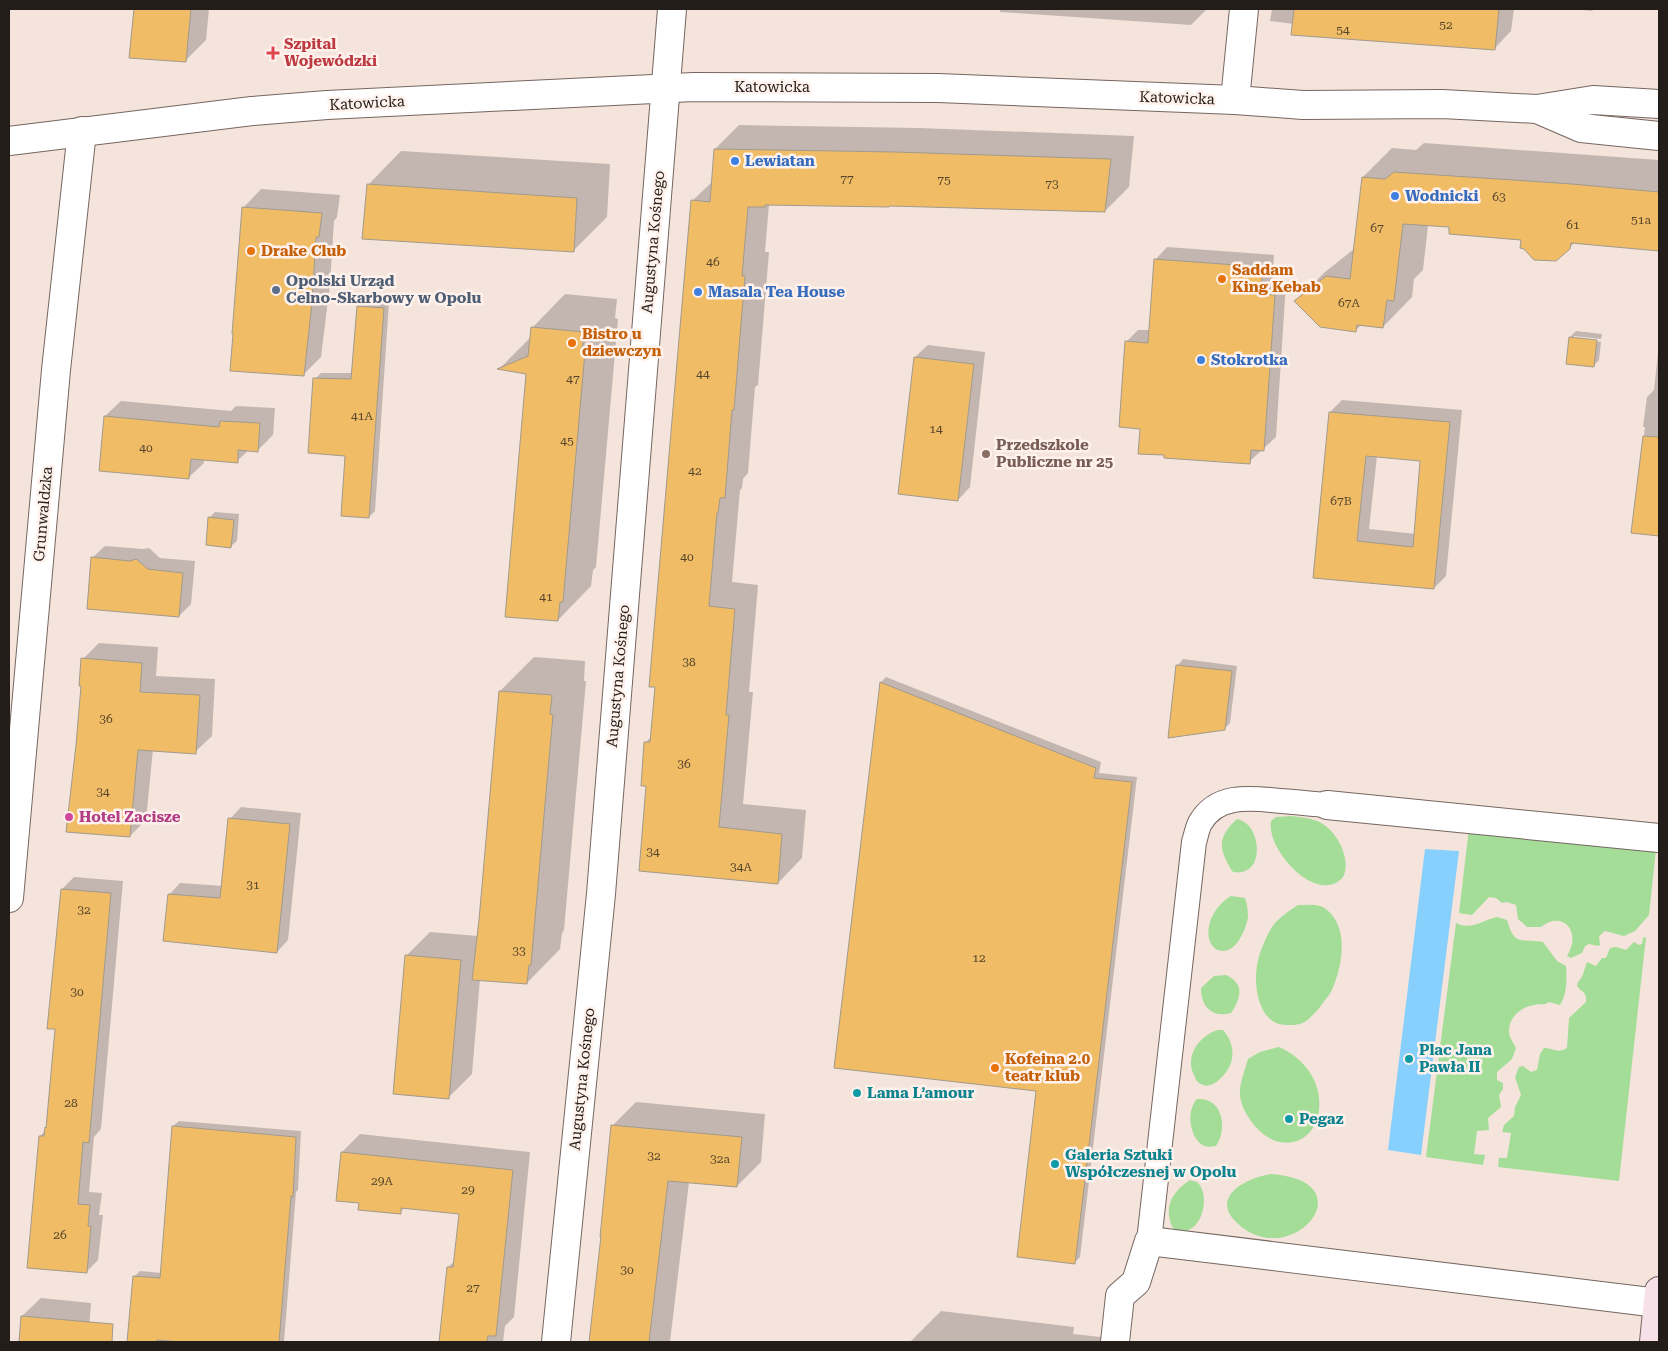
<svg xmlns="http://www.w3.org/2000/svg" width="1668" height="1351" viewBox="0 0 1668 1351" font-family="'Roboto Serif',serif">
<rect width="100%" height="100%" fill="#f4e4dc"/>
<g fill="#a4dd97">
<path d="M1291,816c8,1 18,2 26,5 18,7 34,35 27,54 -1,3 -5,6 -8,8 -18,8 -37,-7 -49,-21 -9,-11 -18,-26 -16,-41l5,-4z"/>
<path d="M1237,819c2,1 5,1 7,3 17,9 21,55 -11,50 -14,-22 -17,-34 4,-53z"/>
<path d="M1469,828l187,21 -7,66 -14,16 -11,5 -19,-5 -6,5 1,9 -2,1 -9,-2 -4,2 -3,7 -11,5 -4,-2c16,-26 -6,-46 -26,-29h-14l-9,-8 -2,-14 -9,-3 -5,1 -6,-5 -7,-1 -17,18 -13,-2z"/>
<path d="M1231,896l14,2c2,6 3,12 3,19 -2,13 -13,39 -30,33 -4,-1 -6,-5 -8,-8 -6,-18 6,-37 21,-46z"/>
<path d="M1298,905c10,0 22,-2 29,5 23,19 15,58 4,82 -3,5 -8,10 -11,15 -5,6 -13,15 -20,17 -4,1 -8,1 -12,1 -28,2 -35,-37 -31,-59 2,-13 8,-27 15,-39 6,-9 17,-16 26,-22z"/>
<path d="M1497,917l10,3c8,27 13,18 36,22l14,19 9,5c1,12 1,29 -6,39l-11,-3c-6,4 -9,1 -15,3 -15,2 -29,16 -24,32 2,4 4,7 6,11l-4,11 -15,13v8l6,3v6l-4,6 2,12 -13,11 1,12 -12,1 -3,23 11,1 -2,10 -57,-8 30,-234c15,8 27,-3 41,-6z"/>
<path d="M1646,937l-27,244 -121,-14 1,-9h8l4,-25 -9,-1 2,-7 10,-9 1,-9 6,-12 -6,-18 4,-10 4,-1 8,6 6,-2 3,-16 4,-6c9,0 14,6 23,0l2,-30 17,-16c1,-11 -4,-9 -9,-16l1,-4 4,-5 5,-15 9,4 6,-8h4l4,-10 6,-1 10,3 8,-8 5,3 3,-1 1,-6z"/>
<path d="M1226,975c19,9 15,23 5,38 -19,5 -30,-6 -30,-25l13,-12z"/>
<path d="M1217,1030h6c8,9 12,21 8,33 -4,11 -22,33 -35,17 0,0 -2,-6 -3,-7 -7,-19 6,-36 24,-43z"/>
<path d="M1279,1047c18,8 34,23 39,44 10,50 -38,71 -67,30 -5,-7 -10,-16 -11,-25 -1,-12 5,-26 8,-37l12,-7z"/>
<path d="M1197,1099c26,-2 31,30 19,47 -2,0 -5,1 -8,1 -18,-3 -23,-36 -11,-48z"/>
<path d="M1271,1174c95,7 25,93 -28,54 -37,-27 -2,-49 28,-54z"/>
<path d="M1190,1180c2,1 5,1 7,2 16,14 3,61 -24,46 -10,-21 -1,-36 17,-48z"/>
</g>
<path fill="#87d0fd" d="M1425,849l34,2 -38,304 -33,-5z"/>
<g fill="#0003" fill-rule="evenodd">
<path d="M135,9h74l-3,31 -20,20 -55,-4z"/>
<path d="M994,9h213l-16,16 -191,-13v-3z"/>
<path d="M1272,9h242l-3,22 -17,18 -224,-28z"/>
<path d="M1574,9h20l-2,2z"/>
<path d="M739,125l181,3 214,8 -5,51 -24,24 -215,-7h-121l-4,48h4l-11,133 -3,2 -7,86 -5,6 -1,9 -2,2 -8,92 26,3 -9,107h4l-10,112 63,6 -4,48 -24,25 -131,-98 -1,-43 5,-5 41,-536 21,-20 2,-32z"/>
<path d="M1424,143l235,17v89l-84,-7 -6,6 -118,-22 -23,-1 -5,45 -9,9 -2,18 -29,30 -21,-3 -6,6 -60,-29 29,-29 29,-23 9,-72 29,-29 24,2z"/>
<path d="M401,151l209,13 -3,53 -34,34 -205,-66z"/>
<path d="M261,189l79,6 -3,22 -3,4 -4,63 -9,73 -18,18 -60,-167z"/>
<path d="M1167,247l107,8 -2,28h14l-10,154 -27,25 -84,-8 -24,-27 -15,-85 12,-12h12l5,-70z"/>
<path d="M565,294l52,5 -2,19 3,1 -22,248 -3,3 -2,16 -33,34 -30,-247 -28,-5 31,-31 1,-9z"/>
<path d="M364,301l25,1 -14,209 -6,6 -22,-62 -32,-76 6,-6h32l5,-67z"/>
<path d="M1576,331l26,3 -1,5 -27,-3v2l27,4 -2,18 -6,6 -26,-3 3,-26z"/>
<path d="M1659,343v192l-26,-3 12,-105h-2l4,-30 7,-7z"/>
<path d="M928,345l57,7 -15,135 -12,13 -43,-143z"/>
<path d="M1342,400l120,10 -16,166 -12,12 -119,-11 15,-165zM1377,456l45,3 -6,75 -47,-5z"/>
<path d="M121,401l110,10 5,-5 39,2 -2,27 -15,15h-9l-12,11 -33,-2v4l-16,15 -83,-62z"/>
<path d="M215,512l24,2 -2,27 -6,5 -22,-28z"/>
<path d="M105,546l38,3 6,-1 11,10 35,3 -4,43 -12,12 -87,-58z"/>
<path d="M99,643l59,4 -2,29 59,3 -3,57 -17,16 -42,-3 -7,71 -16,16 -47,-177z"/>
<path d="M534,657l51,4 -1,20h2l-22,249 -2,3 -2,16 -33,34 -47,-4 -8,95 -24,24 -42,-142 24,-24 48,4 22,-245z"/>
<path d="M1183,659l54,7 -7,57 -6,6 -55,7 9,-71z"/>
<path d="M886,677l215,85 -2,11 38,4 -57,480 -6,6 -36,-173 -203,-24 46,-384z"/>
<path d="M241,807l60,6 -13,127 -11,12 -108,-57 11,-12 43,3 7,-67z"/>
<path d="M74,877l49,4 -22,248 -7,8 -5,55 13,1 -3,22h4l-5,45 -12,12 -46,-136 6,-6 10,-102 6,-139z"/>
<path d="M636,1102l129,12 -4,48 -24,24 -48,-4 -19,160h-81l14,-108 9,-108z"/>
<path d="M179,1121l122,10 -3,59 -2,2 -12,150h-85l-37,-3 -1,3h-33l6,-65 6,-6 22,2 11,-147z"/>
<path d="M360,1134l170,18 -16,165 -9,9 -2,16h-64l9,-75 7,-6 5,-48 -54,-6 -6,5 -40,-10 -18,-50z"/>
<path d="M41,1298l50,5 -2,25 3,14h-72l2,-26z"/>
<path d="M941,1311l133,16 -1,7 55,6 -1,2h-217z"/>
</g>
<g fill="#f0bc65" stroke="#a29a8d" fill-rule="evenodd">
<path d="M134,9h57l-5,53 -57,-4z"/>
<path d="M1294,9h205l-4,41 -204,-15z"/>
<path d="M714,149l181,3 216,7 -6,53 -215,-6 -1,1 -124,-2v2h-17l-6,69h3l-11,134h-2l-7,88h-5l-2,15h-1l-8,93 26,3 -9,106h3l-10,112 63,7 -4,50 -139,-13 7,-85h-5l3,-44h6l5,-55h-6l42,-487 19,2z"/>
<path d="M1394,172l178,12 87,8v59l-88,-8 -1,6 -14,12 -22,-1 -10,-11 -4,-1 1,-8 -72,-6v-7l-46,-3 -9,77 -7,-1 -4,28 -26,-3 -1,7 -36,-5 -26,-26 32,-25 24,3 12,-102 23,2z"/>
<path d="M367,184l210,14 -3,54 -212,-13z"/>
<path d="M242,207l80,6 -3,24h-3l-4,66 -8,73 -74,-5 3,-37h-1z"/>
<path d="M1154,259l109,8 -2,27 14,1 -11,156 -13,-1 -1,14 -86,-6v-3l-26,-1 2,-25 -21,-2 6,-86 23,2z"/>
<path d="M357,306l27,2 -15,210 -28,-2 4,-60 -37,-3 5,-75 38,1z"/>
<path d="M531,327l53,5 -2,19 3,1 -22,250h-3l-2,19 -53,-4 21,-243 -29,-5 31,-13z"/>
<path d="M1569,337l28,3 -3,27 -28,-3z"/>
<path d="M914,357l60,7 -16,137 -60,-7z"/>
<path d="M1329,412l121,10 -16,167 -121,-11zM1366,456l54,5 -7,86 -56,-6z"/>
<path d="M104,416l115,11 1,-6 40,2 -2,29 -20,-2v13l-47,-4 -2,20 -90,-8z"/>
<path d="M1643,436l16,1v99l-28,-3z"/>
<path d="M208,517l26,3 -3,28 -25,-3z"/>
<path d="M91,557l39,4 6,-2 12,10 35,4 -4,44 -92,-8z"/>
<path d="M81,658l61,5 -2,29 60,3 -4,59 -58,-4 -8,87 -64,-5 10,-87 5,-59h-2z"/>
<path d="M1176,665l56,6 -7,59 -57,8z"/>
<path d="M880,682l216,86 -2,10 38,4 -57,482 -58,-7 19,-166 -202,-23z"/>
<path d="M499,691l53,4 -2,19 3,1 -5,55 -17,195h-2l-2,19 -55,-4 7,-60z"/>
<path d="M228,818l62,6 -13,129 -114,-12 5,-47 52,4z"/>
<path d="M61,889l50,4 -22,250 -6,-1 -5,62 12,1 -2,21h3l-4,47 -60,-5 12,-132h5l1,-9 1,1 9,-99h-8z"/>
<path d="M405,955l56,5 -12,139 -56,-5z"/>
<path d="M611,1125l131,12 -5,50 -69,-6 -19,161h-60l12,-106 -1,1z"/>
<path d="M172,1126l124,11 -3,60 -2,-1 -12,146h-96l-26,-2v2h-30l6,-66 27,2z"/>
<path d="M341,1152l172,18 -17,166h-8l-1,6h-48l8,-75h6l6,-53 -58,-6v6l-43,-4 1,-7 -23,-2z"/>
<path d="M21,1316l92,8 -1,18h-93z"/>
</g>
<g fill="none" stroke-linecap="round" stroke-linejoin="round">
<g stroke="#756660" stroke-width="26">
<path id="pedestrian" d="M1149,1241l45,-399c2,-6 3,-13 6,-19 17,-30 51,-25 81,-22 15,1 31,3 46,4"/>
</g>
<g stroke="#756660" stroke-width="30">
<g id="minor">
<path d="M1235,100l9,-91"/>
<path d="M1537,109l44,19 78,8"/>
<path d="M9,141l243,-30 75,-6 367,-18 244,1 297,12 68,5 139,-1 95,5 56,-9 66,4"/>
<path d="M1327,805l332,33"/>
<path d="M9,898l47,-528 26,-239"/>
<path d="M556,1342l45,-448 71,-885"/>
<path d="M1115,1342l5,-46 16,-14 13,-41 509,62"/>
</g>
</g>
<g stroke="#756660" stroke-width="30">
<path id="secondary" d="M1654,1342l5,-51"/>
</g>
<use href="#pedestrian" stroke="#fff" stroke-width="24"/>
<use href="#minor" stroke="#fff" stroke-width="28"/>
<use href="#secondary" stroke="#f7e1e8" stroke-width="28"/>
</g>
<path fill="#e0444e" stroke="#fff2ec" stroke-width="2" d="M270.5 45.5h5v5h5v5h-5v5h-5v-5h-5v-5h5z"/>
<g fill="#3f7fe0" stroke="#fff2ec" stroke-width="2">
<circle cx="735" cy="161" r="5"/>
<circle cx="1395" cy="196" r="5"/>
<circle cx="698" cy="292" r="5"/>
<circle cx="1201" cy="360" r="5"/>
</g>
<g fill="#e8710a" stroke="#fff2ec" stroke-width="2">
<circle cx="251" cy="251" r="5"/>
<circle cx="1222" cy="279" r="5"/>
<circle cx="572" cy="343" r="5"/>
<circle cx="995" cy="1068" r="5"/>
</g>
<circle fill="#5c6f8a" stroke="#fff2ec" stroke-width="2" cx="276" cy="290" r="5"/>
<circle fill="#8d6e63" stroke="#fff2ec" stroke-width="2" cx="986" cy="454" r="5"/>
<circle fill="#d1479c" stroke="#fff2ec" stroke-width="2" cx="69" cy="817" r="5"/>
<g fill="#0f9aa8" stroke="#fff2ec" stroke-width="2">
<circle cx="1409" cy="1059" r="5"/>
<circle cx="857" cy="1093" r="5"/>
<circle cx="1289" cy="1119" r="5"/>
<circle cx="1055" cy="1164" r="5"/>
</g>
<g text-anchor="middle" stroke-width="5" stroke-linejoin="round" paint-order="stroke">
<g font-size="12" fill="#56452d">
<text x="1446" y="29">52</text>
<text x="1343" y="34">54</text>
<text x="847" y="183">77</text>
<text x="944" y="184">75</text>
<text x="1052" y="188">73</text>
<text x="1499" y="201">63</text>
<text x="1641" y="224">51a</text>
<text x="1573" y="229">61</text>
<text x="1377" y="232">67</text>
<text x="713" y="266">46</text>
<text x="1349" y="307">67A</text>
<text x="703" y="378">44</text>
<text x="573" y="383">47</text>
<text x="362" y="420">41A</text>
<text x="936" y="433">14</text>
<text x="567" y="445">45</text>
<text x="146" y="452">40</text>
<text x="695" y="475">42</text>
<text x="1341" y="505">67B</text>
<text x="687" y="561">40</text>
<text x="546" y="601">41</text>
<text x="689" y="666">38</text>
<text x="106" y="723">36</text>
<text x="684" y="768">36</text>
<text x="103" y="796">34</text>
<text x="653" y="856">34</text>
<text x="741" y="871">34A</text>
<text x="253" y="889">31</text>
<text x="84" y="914">32</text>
<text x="519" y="955">33</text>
<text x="979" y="962">12</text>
<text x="77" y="996">30</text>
<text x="71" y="1107">28</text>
<text x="654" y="1160">32</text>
<text x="720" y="1163">32a</text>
<text x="382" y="1185">29A</text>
<text x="468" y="1194">29</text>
<text x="60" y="1239">26</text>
<text x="627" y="1274">30</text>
<text x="473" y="1292">27</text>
</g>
<g font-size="15" font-weight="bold" fill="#be3a42" stroke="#fff2ec" text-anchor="start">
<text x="284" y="49">Szpital<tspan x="284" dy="17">Wojewódzki</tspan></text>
</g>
<g font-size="15" fill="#231d1a" stroke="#fff2ec">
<text x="772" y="92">Katowicka</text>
<text transform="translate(1177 98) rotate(2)" y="5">Katowicka</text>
<text transform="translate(367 103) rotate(-3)" y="5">Katowicka</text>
<text transform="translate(653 242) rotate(-85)" y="5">Augustyna Kośnego</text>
<text transform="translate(43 514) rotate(-85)" y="5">Grunwaldzka</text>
<text transform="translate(618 676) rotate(-85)" y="5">Augustyna Kośnego</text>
<text transform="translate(582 1079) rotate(-84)" y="5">Augustyna Kośnego</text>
</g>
<g font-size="15" font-weight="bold" fill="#366cbe" stroke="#fff2ec" text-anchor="start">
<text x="745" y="166">Lewiatan</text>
<text x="1405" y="201">Wodnicki</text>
<text x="708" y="297">Masala Tea House</text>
<text x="1211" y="365">Stokrotka</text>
</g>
<g font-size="15" font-weight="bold" fill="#c56008" stroke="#fff2ec" text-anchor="start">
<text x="261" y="256">Drake Club</text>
<text x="1232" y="275">Saddam<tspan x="1232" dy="17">King Kebab</tspan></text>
<text x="582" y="339">Bistro u<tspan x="582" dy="17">dziewczyn</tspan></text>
<text x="1005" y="1064">Kofeina 2.0<tspan x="1005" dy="17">teatr klub</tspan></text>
</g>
<g font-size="15" font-weight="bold" fill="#4e5e75" stroke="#fff2ec" text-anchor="start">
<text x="286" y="286">Opolski Urząd<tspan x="286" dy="17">Celno-Skarbowy w Opolu</tspan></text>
</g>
<g font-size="15" font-weight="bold" fill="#785e54" stroke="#fff2ec" text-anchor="start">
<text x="996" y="450">Przedszkole<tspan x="996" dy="17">Publiczne nr 25</tspan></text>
</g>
<g font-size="15" font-weight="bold" fill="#b23c85" stroke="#fff2ec" text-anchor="start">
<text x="79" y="822">Hotel Zacisze</text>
</g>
<g font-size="15" font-weight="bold" fill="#0d838f" stroke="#fff2ec" text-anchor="start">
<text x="1419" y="1055">Plac Jana<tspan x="1419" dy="17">Pawła II</tspan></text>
<text x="867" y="1098">Lama L’amour</text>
<text x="1299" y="1124">Pegaz</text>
<text x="1065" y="1160">Galeria Sztuki<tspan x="1065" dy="17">Współczesnej w Opolu</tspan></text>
</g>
</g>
<rect width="1668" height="1351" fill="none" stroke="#231d1a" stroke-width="20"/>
</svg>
